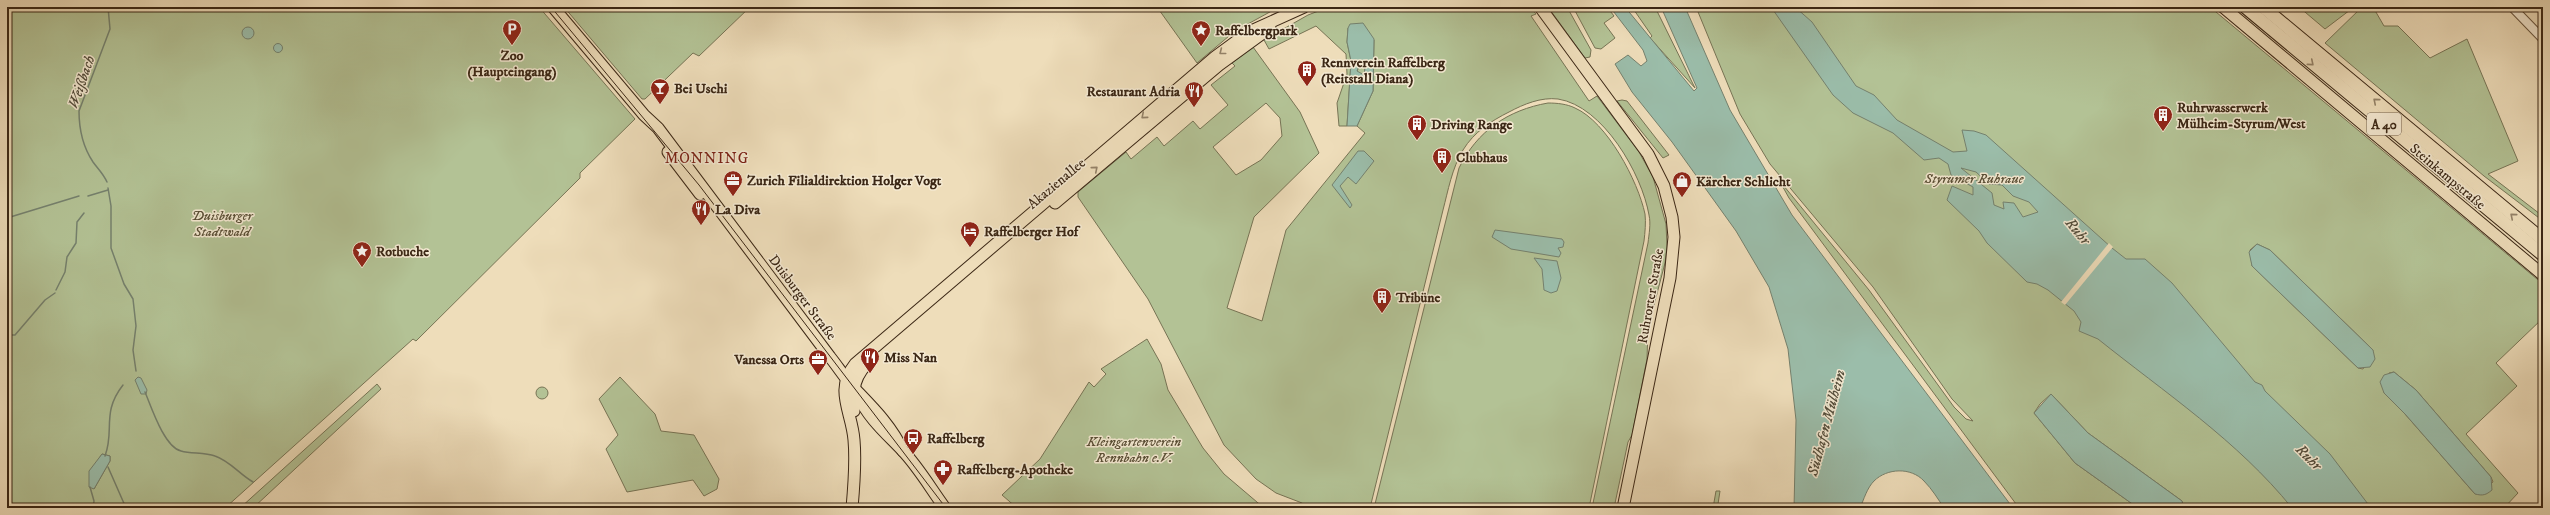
<svg xmlns="http://www.w3.org/2000/svg" width="2550" height="515" viewBox="0 0 2550 515" font-family="'IM FELL DW Pica',serif">
<rect width="100%" height="100%" fill="#eeddba"/>
<filter id="stains"><feTurbulence type="fractalNoise" baseFrequency=".005" numOctaves="4"/><feColorMatrix values="0 0 0 0 .2 0 0 0 0 .09 0 0 0 0 .02 0 0 0 .5 -.17"/></filter>
<radialGradient id="worn" r=".72"><stop offset=".6" stop-color="#630" stop-opacity="0"/><stop offset="1" stop-color="#630" stop-opacity=".3"/></radialGradient>
<g fill="#b3c295" stroke="#777455" fill-rule="evenodd">
<path d="M7,7h532l96,112 -55,54v5l-164,163 -3,-2 -188,169h-218zM102,454l8,2v5l-16,28 4,-29z"/>
<path d="M564,7h186l-51,49 -6,-3 -48,46h-3z"/>
<path d="M1157,7h122l-44,24 -38,32z"/>
<path d="M1329,7h201l6,7 -5,2 58,85 8,-5 42,56 14,25 13,47 1,23 -2,16 -17,65 -1,31 -15,76 -4,7 -14,66h-22l56,-265c1,-9 3,-19 1,-28 -7,-41 -46,-109 -91,-116 -17,-2 -34,5 -49,13 -18,9 -35,20 -46,38 -11,18 -15,41 -20,60l-73,298h-62l-6,-5 -26,-10 -20,-14 -32,-34 -76,-146 -70,-102v-5l48,-40 5,7 26,-22 7,9 29,-25 7,8 28,-24 -17,-20 24,-19 -3,-3 21,-16 47,65 19,41 -65,64 -27,91 35,13 24,-91 79,-97 -8,-7 16,-35 1,-51 -26,-12 -1,14 4,19 -4,65h-8l-2,-23 10,-29 -1,-20 -30,-28 -47,23 -5,-9 44,-25zM1266,103l14,15 2,18 -21,24 -25,15 -23,-28z"/>
<path d="M1548,7h19l24,43 -1,7 -5,1z"/>
<path d="M1573,7h34l7,9 -10,7 11,15 -14,11 -6,-1z"/>
<path d="M1627,7h28l40,81 -45,-50 2,-2 -18,-26 -3,2z"/>
<path d="M1696,7h514l333,277v34l-47,45 21,23 -51,48 52,59 -14,15h-320l-2,-7 -94,-68 -37,-39 -11,10 -6,9 41,50 63,45h-119l-230,-310 -10,-18 90,110 85,117 12,12 7,2 -21,-22 -79,-112 -103,-123 -30,-50zM2257,244l13,6 103,100 -10,19 -5,-1 -106,-102 -2,-16zM2394,372l22,18 75,87 2,5 -18,12 -70,-80 -21,-21 5,-20z"/>
<path d="M2299,7h55l-29,22z"/>
<path d="M2362,7h11l11,19h14l32,32 37,-19 51,122 -30,13 52,40 3,-3v10l-59,-45 -159,-133z"/>
<path d="M1360,62l5,6 -1,8 -7,-4z"/>
<path d="M1622,100l5,1 42,54 -6,3 -46,-57z"/>
<path d="M1548,103c9,0 19,1 27,5 32,14 63,73 70,106 1,8 0,19 -1,27l-55,267h-215l85,-340c18,-37 49,-58 89,-65z"/>
<path d="M1147,339l14,25 7,26 35,58 21,26 40,34h-247l-15,-13 38,-36 49,-77 5,5 12,-13 -5,-5z"/>
<path d="M620,377l35,37 6,17 33,4 25,44 -2,10 -13,7 -11,-16 -66,12 -21,-43 12,-14 -19,-36z"/>
<path d="M377,384l4,5 -128,119h-13z"/>
<circle cx="542" cy="393" r="6"/>
<path d="M1716,491h4l-2,13 -5,4z"/>
</g>
<g fill="#9bbdaa" stroke="#75816e" fill-rule="evenodd">
<path d="M1610,7h15l69,84 3,-3 -36,-81h24l45,103 62,105 221,293h-69c-6,-9 -12,-19 -20,-27 -13,-14 -37,-13 -50,0 -7,7 -10,18 -14,27h-66l2,-88 -8,-71 -19,-62 -33,-56 -64,-89 -40,-50 -17,-28 13,-9 13,11 6,-5 -4,-11z"/>
<path d="M1771,7h24l17,15 44,64 18,9 23,25 56,32 14,-1 -5,-21 12,1 12,4 126,113 14,11h19l27,24 83,99 7,3 3,6 65,63 41,54h-79c-54,-67 -128,-116 -194,-169l-19,-8 2,-9 -7,-11 -26,-21 -11,-6 -10,-2 -40,-39 -8,-12 -32,-31 5,-14 21,9v-8l-22,-12 -3,-11 -9,-6 -15,2 -31,-27 -40,-20 -20,-18zM1961,168l15,4 13,12 13,1 11,11 16,6 9,10 -15,5 -9,-14 -11,-1 1,7 -10,-4 -2,-12z"/>
<path d="M1363,23l11,16 -1,52 -16,35h-10l4,-65 -4,-19 1,-14 2,-4zM1360,63l5,5 -1,7 -7,-4z"/>
<circle cx="248" cy="33" r="6"/>
<circle cx="278" cy="48" r="4.5"/>
<path d="M1358,151h6l10,10 -18,23 -8,-7 -8,9 12,19 -2,3 -18,-23z"/>
<path d="M1495,230l67,9 2,3 -1,5 -5,1 3,5 -2,4 -48,-8 -19,-12z"/>
<path d="M2257,244l13,6 103,100 2,9 -5,8 -12,1 -106,-102 -3,-14z"/>
<path d="M1534,258l23,3 4,17 -4,13 -6,2 -7,-3 -2,-21z"/>
<path d="M2394,372l22,18 75,87 1,13c-6,5 -9,6 -17,4l-70,-80 -21,-21 -4,-11 4,-7z"/>
<path d="M138,377l3,1 6,12 -1,4h-5l-6,-14z"/>
<path d="M2051,394l37,39 94,68 2,7h-46l-63,-45 -41,-50z"/>
<path d="M102,454l8,2v5l-16,28 -5,-2v-16z"/>
</g>
<path fill="#eeddba" d="M2109,243l4,4 -48,58 -4,-3z"/>
<g fill="none" stroke-linecap="round" stroke-linejoin="round">
<g stroke="#75816e" stroke-width="1.5">
<path d="M107,182c-4,-9 -9,-13 -14,-20 -10,-15 -14,-34 -14,-51l31,-82 -2,-22"/>
<path d="M108,188l3,18v42l13,36 9,15 3,27 -3,24 3,21"/>
<path d="M88,196l20,-6"/>
<path d="M7,218l72,-22"/>
<path d="M56,290l9,-18 2,-15 9,-14 1,-21 7,-9"/>
<path d="M7,335h8l30,-35 10,-7"/>
<path d="M145,392c6,14 19,55 36,59 11,3 23,1 34,5 15,5 24,18 38,26"/>
<path d="M105,456c10,-26 -4,-43 18,-71"/>
<path d="M108,467l18,41"/>
<path d="M90,487l4,14 -1,7"/>
</g>
<g stroke="#68543e" stroke-width="10">
<path id="minor" d="M2512,7l31,32"/>
</g>
<g stroke="#3b2715" stroke-width="13">
<g id="major">
<path d="M553,7l91,108 14,13 172,229c8,10 15,21 23,30 19,20 38,38 50,64"/>
<path d="M1540,7l108,147 16,32 8,31 2,20 -4,41 -47,230"/>
<path d="M2223,7l320,268"/>
<path d="M668,152l32,42"/>
<path d="M1055,203l164,-138 51,-37"/>
<path d="M857,394c12,25 28,38 46,57 16,17 28,38 42,57"/>
<path d="M854,411c-2,-22 0,-36 18,-52"/>
<path d="M852,508c2,-22 4,-46 2,-68 -2,-28 -20,-50 1,-76l360,-307 34,-25 55,-25"/>
</g>
</g>
<g stroke="#3b2715" stroke-width="14">
<g id="highway">
<path d="M2245,7l298,248"/>
<path d="M2263,7l280,233"/>
</g>
</g>
<use href="#minor" stroke="#f4e9d2" stroke-width="8"/>
<use href="#major" stroke="#eeddba" stroke-width="11"/>
<use href="#highway" stroke="#eeddba" stroke-width="12"/>
<path stroke="#3b2715" stroke-width="1" d="M551,7l148,178 247,323"/>
</g>
<defs><path id="oneway-chevron" d="M-2-3.5L2.5 0L-2 3.5" fill="none" stroke-width="1.6" stroke-linecap="round" stroke-linejoin="round"/></defs>
<g stroke="#948268">
<use href="#oneway-chevron" transform="translate(1222 52) rotate(142)"/>
<use href="#oneway-chevron" transform="translate(2311 63) rotate(40)"/>
<use href="#oneway-chevron" transform="translate(2376 101) rotate(-140)"/>
<use href="#oneway-chevron" transform="translate(1144 116) rotate(140)"/>
<use href="#oneway-chevron" transform="translate(1095 169) rotate(-40)"/>
<use href="#oneway-chevron" transform="translate(2513 216) rotate(-140)"/>
</g>
<defs>
<g id="parking-pin" transform="scale(1)"><path d="M0 17L-7.5 6A9.5 9.5 0 1 1 7.5 6Z" fill="#8f2418" stroke="#f4e9d2"/><path d="M-3.5-5.5H1a3.5 3.5 0 0 1 0 7H-1V5.5H-3.5ZM-1-3.4V-.6H.8a1.4 1.4 0 0 0 0-2.8Z" fill="#fff"/></g>
<g id="sight-pin" transform="scale(1)"><path d="M0 17L-7.5 6A9.5 9.5 0 1 1 7.5 6Z" fill="#8f2418" stroke="#f4e9d2"/><path d="M0-6L1.8-2.2L6-1.7L2.9 1.2L3.7 5.4L0 3.3L-3.7 5.4L-2.9 1.2L-6-1.7L-1.8-2.2Z" fill="#fff"/></g>
<g id="building-pin" transform="scale(1)"><path d="M0 17L-7.5 6A9.5 9.5 0 1 1 7.5 6Z" fill="#8f2418" stroke="#f4e9d2"/><path d="M-4-6H4V6H1V3H-1V6H-4ZM-2.5-4.3h1.7v1.8h-1.7ZM.8-4.3h1.7v1.8H.8ZM-2.5-1h1.7V.8h-1.7ZM.8-1h1.7V.8H.8Z" fill="#fff"/></g>
<g id="bar-pin" transform="scale(1)"><path d="M0 17L-7.5 6A9.5 9.5 0 1 1 7.5 6Z" fill="#8f2418" stroke="#f4e9d2"/><path d="M-6-5H6L.8 .8V4.5H3.5V6h-7V4.5H-.8V.8Z" fill="#fff"/></g>
<g id="restaurant-pin" transform="scale(1)"><path d="M0 17L-7.5 6A9.5 9.5 0 1 1 7.5 6Z" fill="#8f2418" stroke="#f4e9d2"/><path d="M-5-6h1v4h1v-4h1v4h1v-4h1v5L-1.5 .5V6h-2V.5L-5-1ZM5-6V6H3V1.5H1.5Q1.5-4 5-6Z" fill="#fff"/></g>
<g id="office-pin" transform="scale(1)"><path d="M0 17L-7.5 6A9.5 9.5 0 1 1 7.5 6Z" fill="#8f2418" stroke="#f4e9d2"/><path d="M-6-3h4V-5.5h4V-3h4V5H-6ZM-1-4.5V-3h2v-1.5ZM-6 0V1H6V0Z" fill="#fff"/></g>
<g id="shop-pin" transform="scale(1)"><path d="M0 17L-7.5 6A9.5 9.5 0 1 1 7.5 6Z" fill="#8f2418" stroke="#f4e9d2"/><path d="M-5-2.5h2.3a2.7 3.5 0 0 1 5.4 0H5L5.5 6h-11ZM-1.5-2.5h3a1.5 2.3 0 0 0-3 0Z" fill="#fff"/></g>
<g id="hotel-pin" transform="scale(1)"><path d="M0 17L-7.5 6A9.5 9.5 0 1 1 7.5 6Z" fill="#8f2418" stroke="#f4e9d2"/><path d="M-6-4.5h1.5V1H6V5H4.5V3h-9V5H-6ZM-4 0a1.8 1.8 0 1 1 3.6 0ZM.5 0V-2.5h3Q6-2.5 6 0Z" fill="#fff"/></g>
<g id="bus-pin" transform="scale(1)"><path d="M0 17L-7.5 6A9.5 9.5 0 1 1 7.5 6Z" fill="#8f2418" stroke="#f4e9d2"/><path d="M-5-6H5V4H4V6H2V4H-2V6H-4V4H-5ZM-3.5-4V0h7V-4ZM-3.5 1.2v1.5H-2V1.2ZM2 1.2v1.5H3.5V1.2Z" fill="#fff"/></g>
<g id="pharmacy-pin" transform="scale(1)"><path d="M0 17L-7.5 6A9.5 9.5 0 1 1 7.5 6Z" fill="#8f2418" stroke="#f4e9d2"/><path d="M-2-6h4v4h4v4h-4v4h-4v-4h-4v-4h4Z" fill="#fff"/></g>
</defs>
<g fill-rule="evenodd">
<use href="#parking-pin" x="512" y="29"/>
<use href="#sight-pin" x="1201" y="30"/>
<use href="#building-pin" x="1307" y="70"/>
<use href="#bar-pin" x="660" y="88"/>
<use href="#restaurant-pin" x="1194" y="91"/>
<use href="#building-pin" x="2163" y="115"/>
<use href="#building-pin" x="1417" y="124"/>
<use href="#building-pin" x="1442" y="157"/>
<use href="#office-pin" x="733" y="180"/>
<use href="#shop-pin" x="1682" y="181"/>
<use href="#restaurant-pin" x="701" y="209"/>
<use href="#hotel-pin" x="970" y="231"/>
<use href="#sight-pin" x="362" y="251"/>
<use href="#building-pin" x="1382" y="297"/>
<use href="#restaurant-pin" x="870" y="357"/>
<use href="#office-pin" x="818" y="359"/>
<use href="#bus-pin" x="913" y="438"/>
<use href="#pharmacy-pin" x="943" y="469"/>
</g>
<g text-anchor="middle" stroke-width="3" stroke-linejoin="round" paint-order="stroke">
<rect fill="#f4e9d2" stroke="#72614e" stroke-width="1" x="2367" y="113" width="34" height="22" rx="3"/>
<g font-size="13" font-weight="bold" fill="#3b2715">
<text x="2384" y="129">A 40</text>
</g>
<g font-size="14" font-weight="bold" fill="#3b2715" stroke="#f4e9d2" text-anchor="start">
<text x="1215" y="35">Raffelbergpark</text>
<text x="512" y="60" text-anchor="middle">Zoo<tspan x="512" dy="16">(Haupteingang)</tspan></text>
<text x="1321" y="67">Rennverein Raffelberg<tspan x="1321" dy="16">(Reitstall Diana)</tspan></text>
<text x="674" y="93">Bei Uschi</text>
<text x="1180" y="96" text-anchor="end">Restaurant Adria</text>
<text x="2177" y="112">Ruhrwasserwerk<tspan x="2177" dy="16">Mülheim-Styrum/West</tspan></text>
<text x="1431" y="129">Driving Range</text>
<text x="1456" y="162">Clubhaus</text>
<text x="747" y="185">Zurich Filialdirektion Holger Vogt</text>
<text x="1696" y="186">Kärcher Schlicht</text>
<text x="715" y="214">La Diva</text>
<text x="984" y="236">Raffelberger Hof</text>
<text x="376" y="256">Rotbuche</text>
<text x="1396" y="302">Tribüne</text>
<text x="884" y="362">Miss Nan</text>
<text x="804" y="364" text-anchor="end">Vanessa Orts</text>
<text x="927" y="443">Raffelberg</text>
<text x="957" y="474">Raffelberg-Apotheke</text>
</g>
<g font-size="14" fill="#3b2715" stroke="#f4e9d2">
<text transform="translate(2448 176) rotate(40)" y="5">Steinkampstraße</text>
<text transform="translate(1056 183) rotate(-40)" y="5">Akazienallee</text>
<text transform="translate(1650 296) rotate(-80)" y="5">Ruhrorter Straße</text>
<text transform="translate(803 297) rotate(53)" y="5">Duisburger Straße</text>
</g>
<g font-size="14" font-style="italic" fill="#594e35" stroke="#f4e9d2">
<text x="1974" y="183">Styrumer Ruhraue</text>
<text x="222" y="220">Duisburger<tspan x="222" dy="16">Stadtwald</tspan></text>
<text x="1134" y="446">Kleingartenverein<tspan x="1134" dy="16">Rennbahn e.V.</tspan></text>
</g>
<g font-size="15" font-style="italic" fill="#534c3a" stroke="#f4e9d2">
<text transform="translate(81 82) rotate(-71)" y="5">Weißbach</text>
<text transform="translate(2078 231) rotate(50)" y="5">Ruhr</text>
<text transform="translate(1826 423) rotate(-75)" y="5">Südhafen Mülheim</text>
<text transform="translate(2309 457) rotate(45)" y="5">Ruhr</text>
</g>
<g font-size="15" letter-spacing="1" fill="#7a1f14" stroke="#f4e9d2">
<text x="707" y="163">MONNING</text>
</g>
</g>
<rect width="2550" height="515" fill="none" stroke="#eeddba" stroke-width="24"/>
<rect x="8" y="8" width="2534" height="499" fill="none" stroke="#3b2715" stroke-width="2"/>
<rect x="12" y="12" width="2526" height="491" fill="none" stroke="#3b2715"/>
<rect width="100%" height="100%" filter="url(#stains)"/>
<rect width="100%" height="100%" fill="url(#worn)"/>
</svg>
